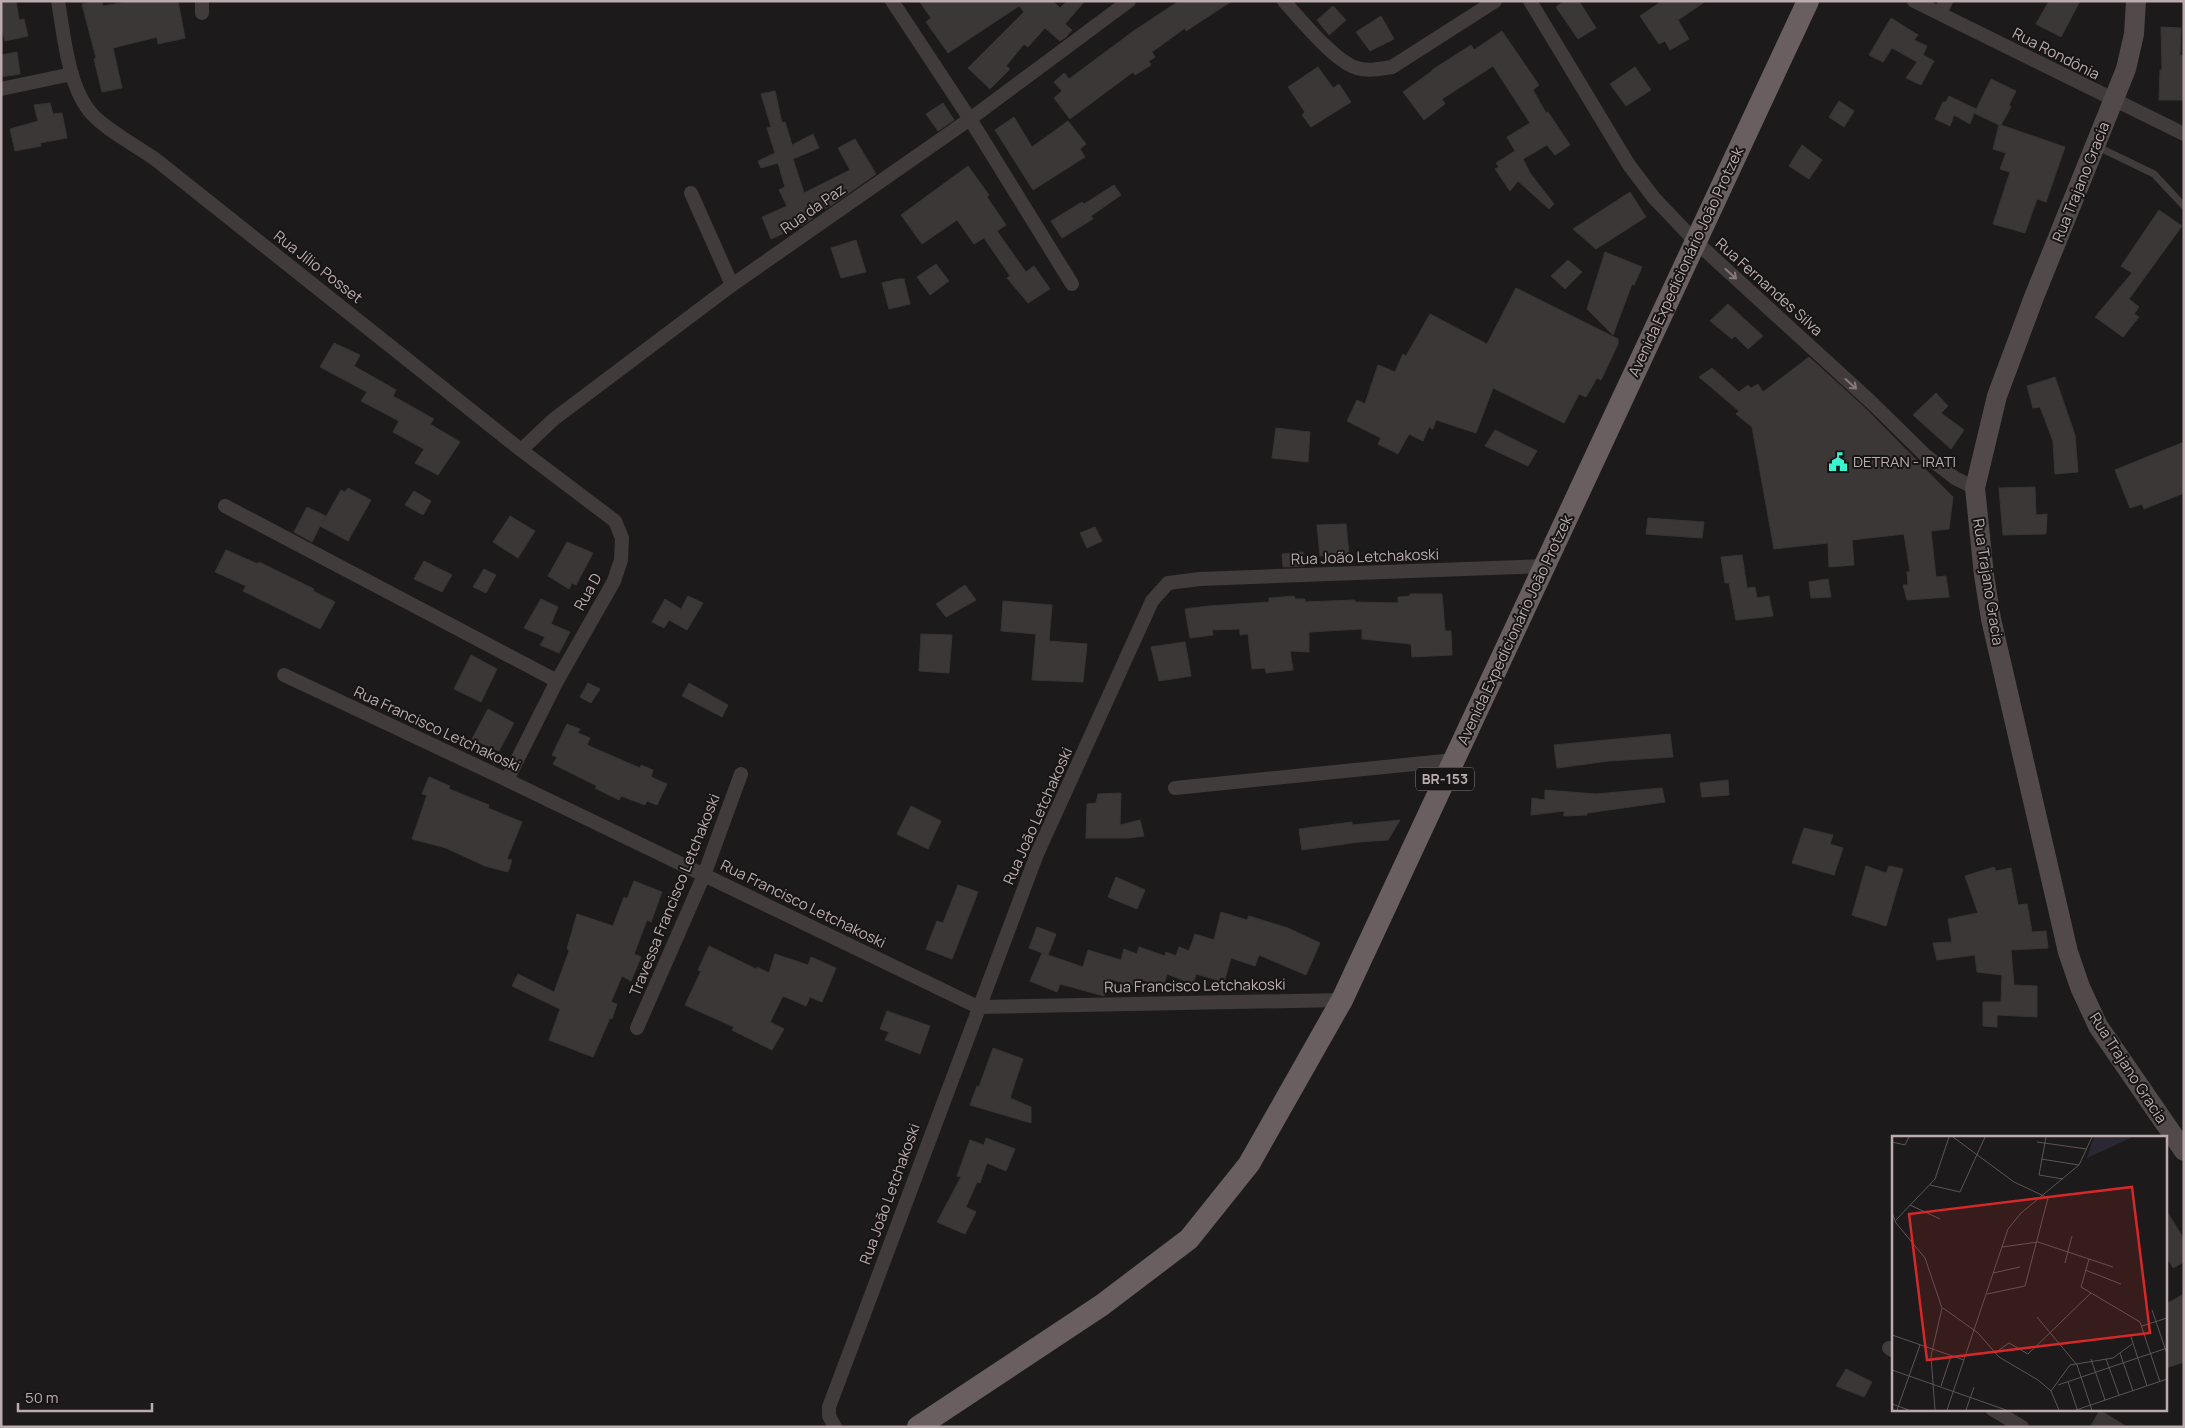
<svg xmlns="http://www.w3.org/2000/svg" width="2185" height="1428" viewBox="0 0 2185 1428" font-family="Manrope,sans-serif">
<rect width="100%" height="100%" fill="#1c1a1a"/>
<g fill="#3b3737" stroke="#383434">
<path d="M1,1h15l3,19 5,-1 4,17 -23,5 -4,-15z"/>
<path d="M97,1h5l1,5 28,-5h47l7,37 -27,6 -1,-7 -44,11 9,40 -20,4 -8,-33 2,-1 -14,-54z"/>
<path d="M919,1h134l7,7 7,-7h18l-20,23 7,6 -6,7 -6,4 -15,-13 -17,19 -4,-3 -18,22 4,3 -20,20 -22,-21 56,-56 -5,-6 -71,47 -22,-31 5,-4z"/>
<path d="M1179,1h53l-46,30 -1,-3 -33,24 3,5 -6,4 2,4 -16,10 -2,-3 -63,47 -16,-21 8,-7 -8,-9 10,-9 5,6 66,-49z"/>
<path d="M1564,1h15l17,27 -18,11 -22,-32z"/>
<path d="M1662,1h44l-28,19 11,19 -19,11 -5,-9 -6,3 -19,-28z"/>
<path d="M2049,1h31l-19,36 -25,-13z"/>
<path d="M1333,6l13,14 -17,15 -12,-15z"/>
<path d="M1381,16l13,23 -24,12 -14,-19z"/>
<path d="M1891,18l27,17 -4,5 13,6 -4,9 11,6 -13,24 -15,-7 11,-16 -25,-14 -9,14 -14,-7z"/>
<path d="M2161,27l20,1 -1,27 4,1v44h-25l1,-30h2z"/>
<path d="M1502,31l37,54 -6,5 13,23 2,-1 22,33 -15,10 -8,-10 -24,14 7,14 24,31 -5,5 -31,-28 -8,10 -15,-22 4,-2 -3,-4 19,-12 -8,-14 23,-14 -37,-57 -51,33 3,5 -21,16 -21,-28 29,-21v-1l39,-25 3,5z"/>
<path d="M17,52l3,22 -19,3v-22z"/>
<path d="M1318,67l15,21 6,-4 12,18 -40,25 -9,-12 3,-3 -17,-25z"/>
<path d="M1635,67l16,23 -25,16 -16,-22z"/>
<path d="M1991,79l25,12 -7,14 2,2 -10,18 64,22 -19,55 -9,-3 -12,34 -32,-9 17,-52 -10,-3 6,-16 -13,-4 6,-24 -25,-12 -4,11 -16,-9 -4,11 -15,-7 8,-17h3l3,-6 27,13 -1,3z"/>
<path d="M775,91l7,32 3,-1 7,23 21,-11 6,14 -26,11 11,34 46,-23 -12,-22 17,-9 21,35 -44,31 -20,10 1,3 -10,7 -32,14 -9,-22 25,-11 -8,-16 6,-3 -7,-24 -17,5 -3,-7 17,-8 -8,-25 4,-1 -10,-33z"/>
<path d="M1839,101l15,10 -10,16 -15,-10z"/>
<path d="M50,103l3,11 9,-1 5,25 -27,5 1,3 -26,5 -5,-22 28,-8 -4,-16z"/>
<path d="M943,103l11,17 -16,11 -12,-17z"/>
<path d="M1014,117l18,30 36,-26 18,23 -6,5 5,8 -52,33 -38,-60z"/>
<path d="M1802,145l20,15 -13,19 -20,-13z"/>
<path d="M968,166l21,29 -2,2 19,28 -9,6 29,41 8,-6 16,23 -22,14 -21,-25 3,-2 -26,-38 -10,6 -17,-24 -35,24 -21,-29z"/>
<path d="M1114,185l7,10 -30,21 2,3 -31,19 -11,-17 31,-19 2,2z"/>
<path d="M1630,192l16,25 -50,32 -23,-20z"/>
<path d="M2159,210l23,16 -53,73 10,8 -5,7 5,3 -16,20 -28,-20 37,-44 -11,-7z"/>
<path d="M856,240l10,32 -25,6 -10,-30z"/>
<path d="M1605,252l37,15 -8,18 -2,-1 -19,51 -26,-26z"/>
<path d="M1568,260l14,12 -17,17 -14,-13z"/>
<path d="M936,264l13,17 -19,14 -13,-18z"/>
<path d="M898,279h6l6,25 -21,5 -7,-26z"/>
<path d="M1516,288l102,51v5l-17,36 -4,-2 -11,19 -7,-3 -15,29 -71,-35 -17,45 -40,-13 -3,9 -4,-2 -6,14 -14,-7 -11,20 -20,-10 3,-6 -34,-17 10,-21 8,4 13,-39 17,7 8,-18 3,2 24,-42 57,30z"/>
<path d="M1728,304l35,32 -15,13 -13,-13 -3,3 -22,-18z"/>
<path d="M334,343l26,12 -6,11 42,24 -3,6 41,23 -4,5 30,18 -22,33 -23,-12 9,-14 -31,-17 6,-11 -38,-20 6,-9 -47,-25z"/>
<path d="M1809,357l55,50 89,90 -4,32 -18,2 5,46 10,-1 3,21 -42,3 -4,-15h5l-1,-13h3l-6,-38 -52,6 2,25 -25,2 -1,-24 -54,6 -22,-122 -16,-13 3,-3 -40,-34 13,-9 27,24 9,-7 3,3 7,-4 5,8z"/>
<path d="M2055,377l20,58 3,37 -23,2 -2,-33 -13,-34 -7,1 -6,-22z"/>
<path d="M1936,393l12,13 -7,7 23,17 -13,19 -38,-34z"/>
<path d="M1276,428l34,4 -2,30 -36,-4z"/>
<path d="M1495,430l42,21 -9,15 -43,-20z"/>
<path d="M2184,442v51l-40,16 -2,-5 -12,4 -15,-38z"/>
<path d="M2035,487l1,28 11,-1 -1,20 -43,1 -4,-47z"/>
<path d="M348,488l23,12 -23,41 -28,-15 -8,16 -18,-10 13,-25 19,9 -4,8 19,-34 4,2z"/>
<path d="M414,491l17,10 -8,14 -18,-10z"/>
<path d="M510,516l25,15 -17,27 -25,-16z"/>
<path d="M1648,518l56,4 -2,16 -56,-4z"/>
<path d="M1346,524l3,30 -29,2 -3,-31z"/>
<path d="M1095,527l7,14 -15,7 -7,-15z"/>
<path d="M567,542l26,11 -17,32 -4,-2 -3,6 -21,-13z"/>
<path d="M226,550l32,14 1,-2 55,27 -1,2 22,11 -15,27 -77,-38 3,-5 -31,-14z"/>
<path d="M1303,552l2,14 -22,1 -1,-13z"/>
<path d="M1742,555l5,33 8,-1 2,11 12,-2 4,20 -37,4 -7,-37h-4l-4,-26z"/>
<path d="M424,561l28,14 -10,17 -28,-13z"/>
<path d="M484,569l12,6 -10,18 -13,-6z"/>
<path d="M1828,579l3,18 -20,1 -2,-16z"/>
<path d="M965,585l11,15 -30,17 -10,-13z"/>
<path d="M1410,594h32l3,37h6l1,24 -40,2 -1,-13 -49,-5v-10l-53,3v20l-19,-1 3,19 -27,3 -1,-5 -13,1 -4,-35 -8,1v-6l-28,1 1,5 -23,3 -5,-29 23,-3 61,-4v-4l25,-2 1,3h10v3l50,-2v2l43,1v-6l12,-1z"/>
<path d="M688,596l15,7 -16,27 -18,-10 -5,8 -12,-6 13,-23 16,10z"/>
<path d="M541,599l17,8 -7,17 19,8 -11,21 -19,-8 5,-8 -21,-9z"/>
<path d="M1003,601l49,4 -3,36 38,3 -4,38 -51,-2 4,-46 -35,-3z"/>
<path d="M921,634l31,1 -3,38 -30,-2z"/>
<path d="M1185,642l6,34 -32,5 -8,-34z"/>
<path d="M471,655l26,14 -16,33 -27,-13z"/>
<path d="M588,683l12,6 -9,14 -11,-6z"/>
<path d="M689,683l39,22 -6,12 -40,-21z"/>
<path d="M488,709l26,14 -15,28 -27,-12z"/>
<path d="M567,724l13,5 -2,4 12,5 -3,7 53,23 1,-3 12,5 -2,7 16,7 -10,21 -10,-4 -2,4 -24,-9 -2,4 -24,-12 2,-2 -44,-22 4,-7 -5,-2z"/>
<path d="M1670,734l3,23 -64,4 -52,7 -3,-23z"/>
<path d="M429,777l21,9 -1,3 40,16 -1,3 34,14 -15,37 5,1 -4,12 -23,-6 -39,-18 -34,-9 15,-44 -5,-1z"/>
<path d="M1728,780l1,15 -27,2 -2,-14z"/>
<path d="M1662,788l3,14 -78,11v2l-23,1v-5l-33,4 1,-17 13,2v-10l51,4z"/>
<path d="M1121,793l-1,32 20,-5 4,16 -14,2h-44l1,-34 9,-1 2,-9z"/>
<path d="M911,806l30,15 -13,28 -31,-15z"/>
<path d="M1400,820l-12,20 -29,2 -57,8 -3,-21 53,-7v3z"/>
<path d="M1804,828l29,7 -3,9 13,4 -9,27 -42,-12z"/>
<path d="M1866,866l20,7 3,-7 14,3 -17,57 -34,-11z"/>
<path d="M1994,867l2,4 15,-3 7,37 9,-1 5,28 14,-1 2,17 -37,2 3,35 23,1v31l-40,-2v12l-14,-1v-24h18l1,-27 -25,-3 -2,-17 -38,5 -4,-17 19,-1 -4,-23 30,-6 -13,-37z"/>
<path d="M1116,877l29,13 -8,19 -29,-12z"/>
<path d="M634,881l28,11 -11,30 -4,-2 -13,34 7,3 -10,24 -9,-5 -11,26 6,2 -5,15 -2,-1 -17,39 -44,-17 11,-31 -48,-23 6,-12 36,18 14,-38 1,-4 -2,-1 10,-35 36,12 11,-29 3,2z"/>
<path d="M958,885l20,7 -26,67 -26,-10 11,-28 6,2z"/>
<path d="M1221,912l26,8 2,-4 39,12 32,15 -14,32 -47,-20 -4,11 -24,-8 -7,24 -28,-8 -3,10 -26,-10 -4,14 -26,-10 -3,8 -24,-7 -6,17 -44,-12 -3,8 -27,-11 12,-28 41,14 5,-17 33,10 3,-11 13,5 2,-7 26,9 1,-4 10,4 3,-9 10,4 6,-17 19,6z"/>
<path d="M1037,927l19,7 -8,21 -19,-7z"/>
<path d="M709,946l47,23 1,-2 12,6 6,-19 33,11 3,-8 25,11 -14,34 -12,-5 -4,9 -23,-10 -13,26 14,7 -12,21 -40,-20 2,-3 -49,-22 16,-34 -3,-1z"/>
<path d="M887,1011l43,15 -10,28 -35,-14 4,-8 -9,-3z"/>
<path d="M993,1048l30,11 -13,39 21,9v16l-61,-18 7,-19 2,1z"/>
<path d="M986,1138l29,11 -9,22 -19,-8 -7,20 -3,-1 -11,25 10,5 -11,22 -28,-12 24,-45 -4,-1 13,-36 14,5z"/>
<path d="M2166,1210l18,29v23l-11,6 -7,-12z"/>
<path d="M2184,1294v68l-18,6v-64z"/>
<path d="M1846,1369l26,13 -8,15 -28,-11z"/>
<path d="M2100,1410l27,17h-37z"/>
</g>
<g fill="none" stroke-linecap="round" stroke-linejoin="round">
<path stroke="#413b3b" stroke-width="7" d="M2096,146l58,28 30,32"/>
<g stroke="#413b3b" stroke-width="14">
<path d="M58,1c6,34 10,87 34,113 13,15 46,33 63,45l366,291 94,71 7,17 -1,22 -7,21 -57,100 -50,99"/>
<path d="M202,1v12"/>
<path d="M892,1l78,118 102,165"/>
<path d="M1284,1c16,18 49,58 70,66 13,5 25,2 38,0l103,-66"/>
<path d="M1530,1l99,164 25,33 41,43 175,160 55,54 30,23 20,10"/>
<path d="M1914,1l270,133"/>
<path d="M1940,13l6,-12"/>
<path d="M1,89l71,-15"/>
<path d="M691,193l41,92"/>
<path d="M521,450l33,-31 178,-134 238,-166 159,-118"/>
<path d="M225,506l332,175"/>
<path d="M284,675l223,105 471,227 364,-7"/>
<path d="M1175,788l279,-28"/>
<path d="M637,1028l67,-153 37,-101"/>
<path d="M1889,1348l5,3"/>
<path d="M1992,1409l30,18"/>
<path d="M835,1427l-6,-11v-9l208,-553 115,-253 16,-18 32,-4 345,-13"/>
</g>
<path stroke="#51494a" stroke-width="20" d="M2136,1l-2,33 -8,35 -92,228 -37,99 -22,92 9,87 7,44 77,333 12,35 18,39 86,125"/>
<path stroke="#695f60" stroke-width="22" d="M918,1427l184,-122 87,-66 60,-75 93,-164 466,-999"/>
</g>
<defs><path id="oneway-shaft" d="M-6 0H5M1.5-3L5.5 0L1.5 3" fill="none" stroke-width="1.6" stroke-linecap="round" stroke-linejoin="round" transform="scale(1.25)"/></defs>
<g stroke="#85797b">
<use href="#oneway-shaft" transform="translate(1731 274) rotate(42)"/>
<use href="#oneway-shaft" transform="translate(1851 384) rotate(42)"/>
</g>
<defs>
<g id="civic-bare" transform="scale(1.5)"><path d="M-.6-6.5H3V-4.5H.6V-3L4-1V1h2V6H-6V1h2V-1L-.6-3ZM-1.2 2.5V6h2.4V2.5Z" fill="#39f5cf" stroke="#171515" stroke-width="2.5" paint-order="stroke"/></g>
</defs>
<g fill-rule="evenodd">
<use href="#civic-bare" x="1838" y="462"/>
</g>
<g text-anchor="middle" stroke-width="4" stroke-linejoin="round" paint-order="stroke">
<rect fill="#171515" stroke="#8a7f81" stroke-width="1" x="1416" y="767.5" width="58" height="23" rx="4"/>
<g font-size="14" font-weight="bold" fill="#bcacaf">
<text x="1445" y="784">BR-153</text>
</g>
<g font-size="15" fill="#bcacaf" stroke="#171515">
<text transform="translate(2056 54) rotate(27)" y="5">Rua Rondônia</text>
<text transform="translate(2081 182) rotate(-68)" y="5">Rua Trajano Gracia</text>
<text transform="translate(813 209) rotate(-35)" y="5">Rua da Paz</text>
<text transform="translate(1686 262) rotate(-65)" y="5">Avenida Expedicionário João Protzek</text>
<text transform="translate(318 267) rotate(38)" y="5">Rua Jílio Posset</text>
<text transform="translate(1769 287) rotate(42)" y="5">Rua Fernandes Silva</text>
<text transform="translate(1365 557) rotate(-2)" y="5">Rua João Letchakoski</text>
<text transform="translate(1988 582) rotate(81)" y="5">Rua Trajano Gracia</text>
<text transform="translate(588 592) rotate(-61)" y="5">Rua D</text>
<text transform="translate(1515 630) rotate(-65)" y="5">Avenida Expedicionário João Protzek</text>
<text transform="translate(437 729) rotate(25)" y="5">Rua Francisco Letchakoski</text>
<text transform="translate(1038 816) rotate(-66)" y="5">Rua João Letchakoski</text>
<text transform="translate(675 895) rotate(-68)" y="5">Travessa Francisco Letchakoski</text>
<text transform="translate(803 904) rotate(26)" y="5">Rua Francisco Letchakoski</text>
<text transform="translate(1195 986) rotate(-1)" y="5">Rua Francisco Letchakoski</text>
<text transform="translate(2128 1068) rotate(57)" y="5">Rua Trajano Gracia</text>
<text transform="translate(890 1194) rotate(-70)" y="5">Rua João Letchakoski</text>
</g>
<g font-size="15" fill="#bcacaf" stroke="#171515" text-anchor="start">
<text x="1853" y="467">DETRAN - IRATI</text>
</g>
</g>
<g transform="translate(1892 1136)">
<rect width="275" height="275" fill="#1c1a1a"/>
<path d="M202,1h39l-46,21z" fill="#2a2832"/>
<path fill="none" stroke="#5c5456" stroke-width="1" d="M61,1l61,45 34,16 -23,88 -38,8M154,1l-7,38 24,4M0,6l13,3 4,-8M145,6l50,7M149,23l38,6M38,49l30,7 25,-55M18,69l30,14M0,77l4,10 29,35 17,50 -11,48 4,54M4,84l39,-41 14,-42M110,111l36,-5 75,25M197,123l-8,28 59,35 20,60M173,127l7,-27M193,134l36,14M101,137l27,-6M51,172l35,25 21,24 39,23 13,11 8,19M260,174l15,44M145,181l40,48 15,45M250,190l25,-8M238,198l17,52M0,199l72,25M103,217l14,-10 19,11 63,-61M228,217l13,38M199,223l14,41M214,223l13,36M0,234l114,40M176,246l9,27M166,249l109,-37M49,250l10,-30M159,255l19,-26 43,-7 19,-14M0,268l17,6M5,274l23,-65M55,274l61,-181 13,-16 58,-48 13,-28M74,274l8,-23M184,274l91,-31"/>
<path fill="#d62828" fill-opacity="0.15" stroke="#d62828" stroke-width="2.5" d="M240,51l18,146 -223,27 -18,-146z"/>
<rect width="275" height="275" fill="none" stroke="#bcacaf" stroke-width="2.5"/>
</g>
<rect width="2185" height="1428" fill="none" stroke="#bcacaf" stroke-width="5"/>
<path d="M18 1403v8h134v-8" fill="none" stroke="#bcacaf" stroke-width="2.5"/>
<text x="25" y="1403" font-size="15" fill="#bcacaf" stroke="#171515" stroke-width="4" paint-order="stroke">50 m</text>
</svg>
